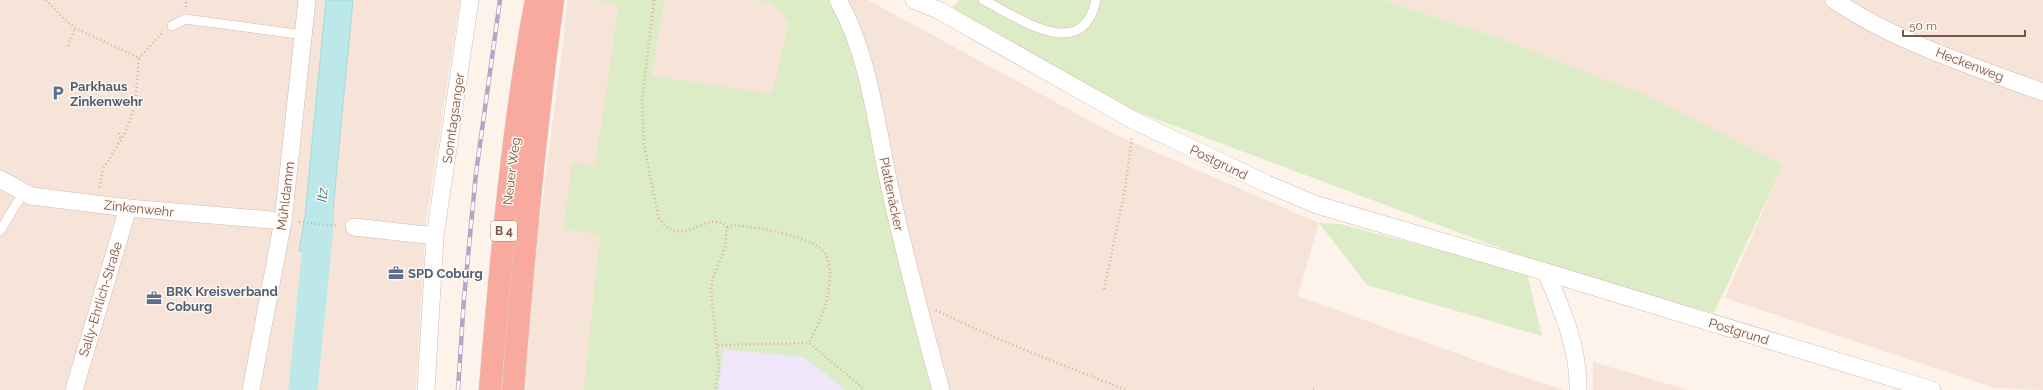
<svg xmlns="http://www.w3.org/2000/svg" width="2043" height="390" viewBox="0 0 2043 390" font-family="Raleway,sans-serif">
<rect width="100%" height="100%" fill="#fdf3ea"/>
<g fill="#f5e4d7">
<path d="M0,0h460l-34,221 -10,169h-416z"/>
<path d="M567,0h301l246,134 205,89 -21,73 202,73 64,21h-1039l9,-127 30,-227z"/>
<path d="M1383,0h660v390l-48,-2 -270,-90 58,-133 -290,-129z"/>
<path d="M1593,362l95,28h-95z"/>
</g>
<path fill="#f0e6fa" d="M723,349l81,8 42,33h-128z"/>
<g fill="#dbecc7">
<path d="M594,0h70l-13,76 121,18 17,-72 -17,-19 -18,-3h76l13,18 92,372h-89l-42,-33 -80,-8 -6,41h-134l16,-155 -36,-6 8,-67 23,4 24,-161z"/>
<path d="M960,0h423l110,36 155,60 135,69 -69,148 -166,-47 -413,-155 -186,-101z"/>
<path d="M1319,223l21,1 187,49 15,63 -175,-51z"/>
</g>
<path fill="#bce8e9" stroke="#a2dadb" d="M326,0h27l-21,220v12l-5,28 -28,-9 6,-35z"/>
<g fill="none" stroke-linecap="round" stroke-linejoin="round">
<path stroke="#bce8e9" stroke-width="29" d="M303,390l17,-174"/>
<g stroke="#d3bbb1" stroke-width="10">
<g id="lane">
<path d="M983,0c35,17 99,65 113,0"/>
<path d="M172,26l13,-7 119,16"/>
<path d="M0,231l23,-38"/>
</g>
</g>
<g stroke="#d3bbb1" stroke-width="18">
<g id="street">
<path d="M838,0c31,55 38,123 51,184 15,69 33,137 52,206"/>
<path d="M914,0l26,11 193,109 134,64 50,21 229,67 386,118"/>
<path d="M1834,0c60,41 140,67 209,92"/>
<path d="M0,179l31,17 97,12 155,13"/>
<path d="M354,227l81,9"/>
<path d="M1546,272c16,38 33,76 32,118"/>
<path d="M74,390l54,-182"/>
<path d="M251,390l32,-169 24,-221"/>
<path d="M426,390l9,-154 35,-236"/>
</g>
</g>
<g stroke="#dacfcd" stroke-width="23">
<g id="highway">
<path d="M490,390c11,-131 22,-261 46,-390"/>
<path d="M513,390c10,-130 22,-260 40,-390"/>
</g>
</g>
<g stroke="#dab0a2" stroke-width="2.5" stroke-dasharray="1 3" stroke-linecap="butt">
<path d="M46,0l17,18 12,10 64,30 -4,48 -10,27 -22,36 -4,19"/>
<path d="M654,0l-12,101 2,43 14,72c24,39 48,-10 69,11l-2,21 -13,32 -1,11 8,78 -4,21"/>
<path d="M186,7v-7"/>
<path d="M68,46l7,-18"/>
<path d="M139,58l24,-26"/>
<path d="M119,133l2,8"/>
<path d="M299,222l39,4"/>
<path d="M727,227l8,-2c21,3 80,10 91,30 7,15 3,37 -1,52 -4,12 -11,24 -16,36"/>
<path d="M1104,289l21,-99 7,-54"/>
<path d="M936,310c61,31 126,54 190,80"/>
<path d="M718,345l91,-2 56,47"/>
<path d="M1313,390h1"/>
</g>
<use href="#lane" stroke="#fff" stroke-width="9"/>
<use href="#street" stroke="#fff" stroke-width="17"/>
<use href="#highway" stroke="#f9aa9f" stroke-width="22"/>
<g stroke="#b4a6c9" stroke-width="4.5">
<path id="rail" d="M458,390l6,-92 12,-125 24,-173"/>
</g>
<use href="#rail" stroke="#fff8f1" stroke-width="3" stroke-dasharray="9" stroke-linecap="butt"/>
</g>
<defs>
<g id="parking-bare" transform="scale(1.2)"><path d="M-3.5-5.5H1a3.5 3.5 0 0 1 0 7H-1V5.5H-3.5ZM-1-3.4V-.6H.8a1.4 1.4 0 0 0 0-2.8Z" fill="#5c6f8a" stroke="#fff8f1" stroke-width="2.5" paint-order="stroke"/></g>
<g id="office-bare" transform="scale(1.2)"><path d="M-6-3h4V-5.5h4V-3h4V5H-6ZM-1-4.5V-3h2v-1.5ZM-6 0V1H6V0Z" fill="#5c6f8a" stroke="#fff8f1" stroke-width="2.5" paint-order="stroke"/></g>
</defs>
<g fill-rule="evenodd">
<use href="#parking-bare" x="58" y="93"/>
<use href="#office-bare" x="396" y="273"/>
<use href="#office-bare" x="154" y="298"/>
</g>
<g text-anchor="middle" stroke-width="3" stroke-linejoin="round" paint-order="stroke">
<rect fill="#fff8f1" stroke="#a2867d" stroke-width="1" x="491" y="221" width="26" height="20" rx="3"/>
<g font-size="12" font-weight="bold" fill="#7a554b">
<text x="504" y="235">B 4</text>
</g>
<g font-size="13" fill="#7a554b" stroke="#fff8f1">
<text transform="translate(1970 64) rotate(21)" y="5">Heckenweg</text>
<text transform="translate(453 118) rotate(-82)" y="5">Sonntagsanger</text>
<text transform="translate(1219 162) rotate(26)" y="5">Postgrund</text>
<text transform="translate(511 171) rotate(-83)" y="5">Neuer Weg</text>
<text transform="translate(892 194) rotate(78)" y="5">Plattenäcker</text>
<text transform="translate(285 196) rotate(-83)" y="5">Mühldamm</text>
<text transform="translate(139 208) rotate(6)" y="5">Zinkenwehr</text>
<text transform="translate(100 299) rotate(-73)" y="5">Sally-Ehrlich-Straße</text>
<text transform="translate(1739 331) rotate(17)" y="5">Postgrund</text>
</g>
<g font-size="13" font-weight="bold" fill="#4e5e75" stroke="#fff8f1" text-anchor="start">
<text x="70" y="91">Parkhaus<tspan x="70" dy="15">Zinkenwehr</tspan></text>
<text x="408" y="278">SPD Coburg</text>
<text x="166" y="296">BRK Kreisverband<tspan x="166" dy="15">Coburg</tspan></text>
</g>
<g font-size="14" font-style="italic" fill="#3a7678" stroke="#fff8f1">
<text transform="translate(322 195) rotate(-85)" y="5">Itz</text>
</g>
</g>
<path d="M1903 30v6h122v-6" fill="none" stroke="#7a554b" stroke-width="2"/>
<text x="1909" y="30" font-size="12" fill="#7a554b" stroke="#fff8f1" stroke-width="3" paint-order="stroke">50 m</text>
</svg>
